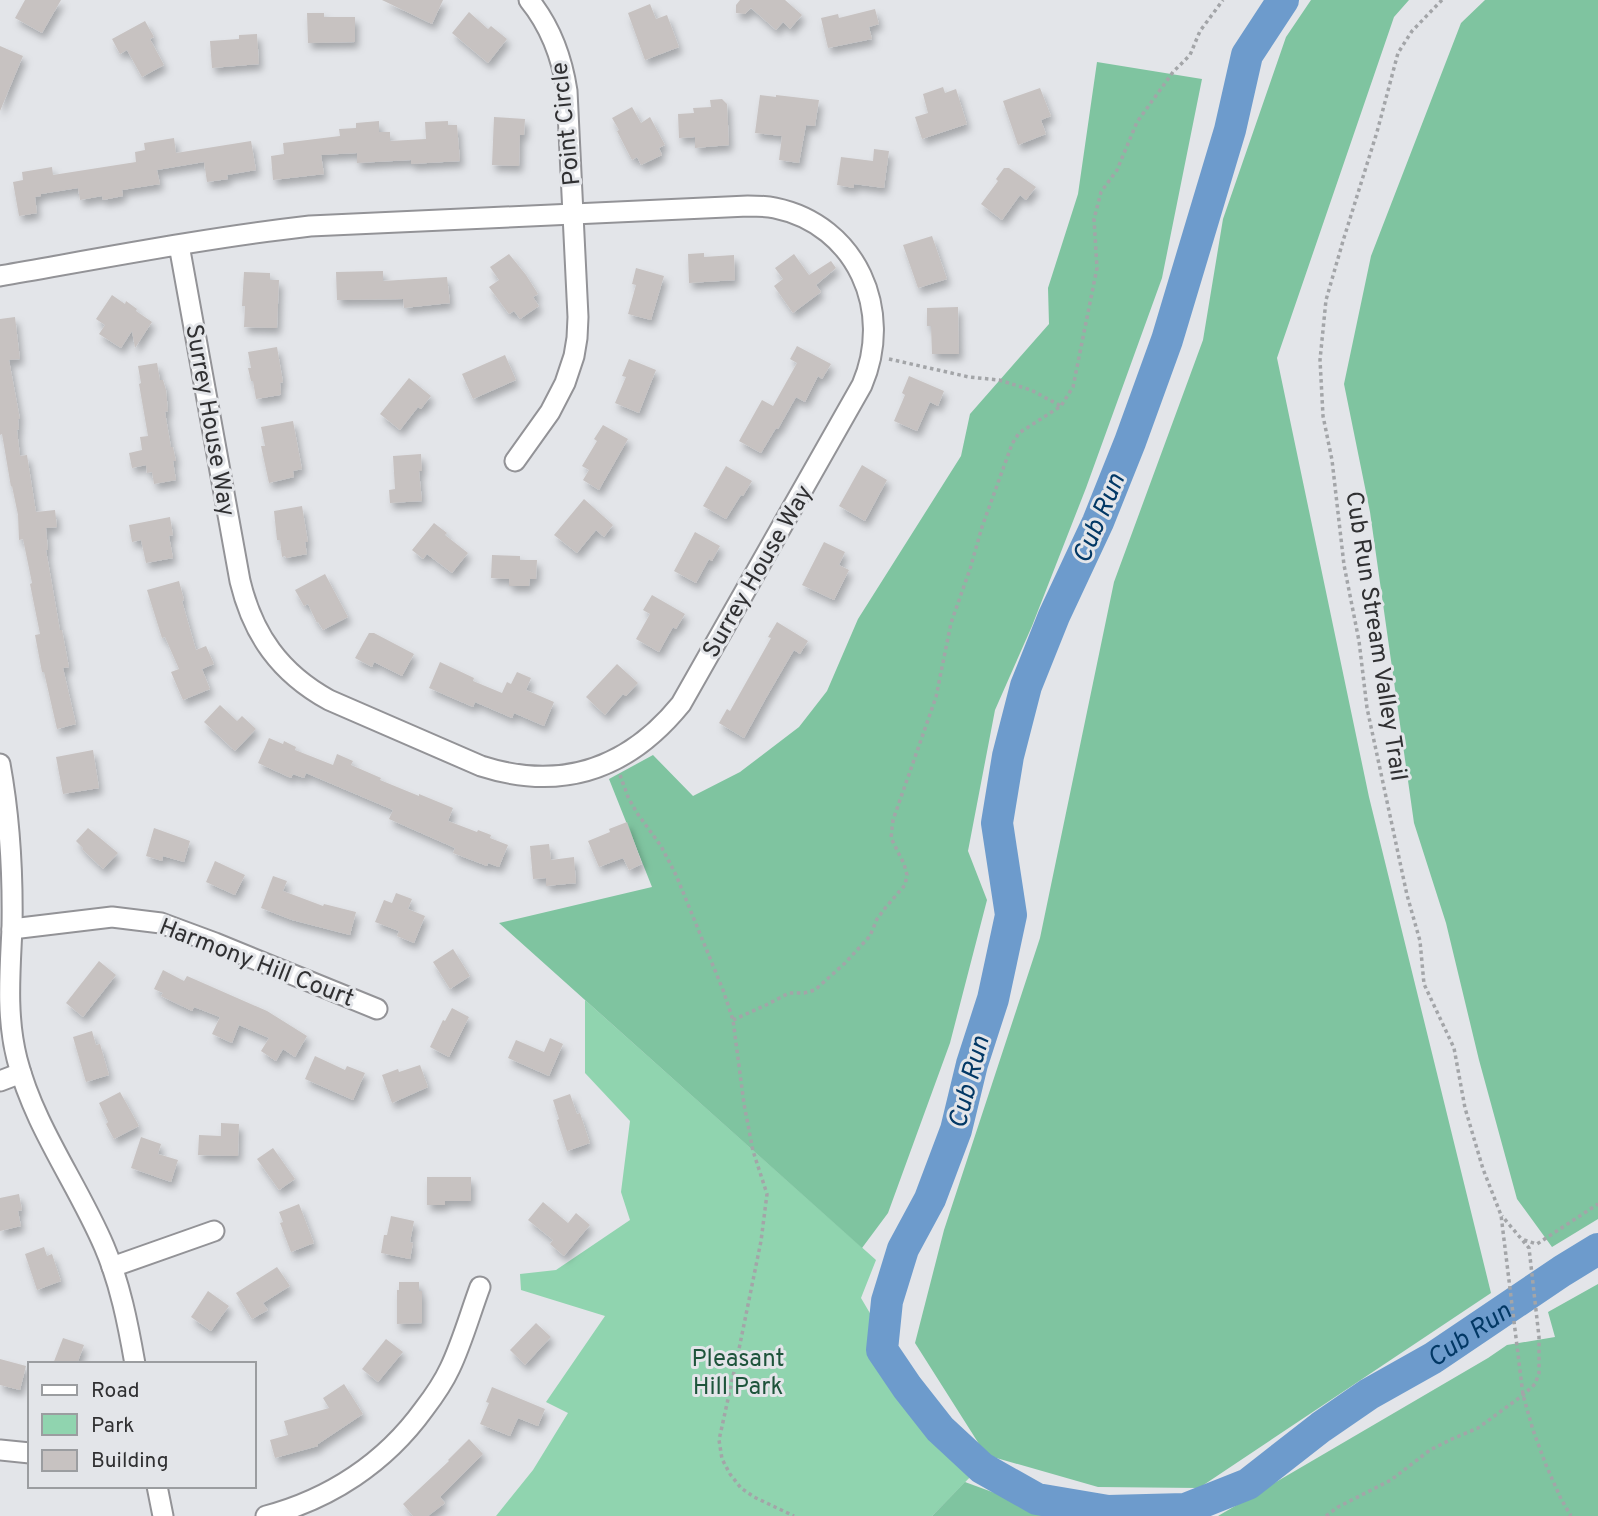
<svg xmlns="http://www.w3.org/2000/svg" width="1598" height="1516" viewBox="0 0 1598 1516" font-family="Overpass,sans-serif">
<defs>
<filter id="shadow"><feDropShadow dx="3.5" dy="6" stdDeviation="3.5" flood-color="#0004"/></filter>
</defs>
<rect width="100%" height="100%" fill="#e3e5e9"/>
<path fill="#90d4af" d="M585,1000l291,260 -15,38 96,163 20,9 -45,46h-436l37,-46 35,-57 -22,-11 59,-86 -84,-26 -1,-16 36,-4 74,-50 -9,-28 9,-71 -45,-48z"/>
<g fill="#7fc4a0">
<path d="M1311,0h98l-15,17 -117,341 92,439 122,496 -292,195 -101,-1 -112,-32 -71,-112 29,-113 96,-292 74,-356 89,-242 20,-121 63,-182z"/>
<path d="M1485,0h113v1219l-46,28 -35,-48 -38,-139 -33,-137 -32,-100 -44,-311 -26,-128 27,-128 90,-233z"/>
<path d="M1097,62l105,17 -40,199 -76,210 -54,138 -37,84 -27,141 19,49 -37,143 -62,170 -26,35 -363,-325 153,-36 -43,-108 44,-24 40,41 47,-24 59,-45 28,-36 31,-72 103,-163 9,-42 79,-90 -1,-36 30,-94z"/>
<path d="M1598,1284v232h-380l270,-158 19,-13 48,-8 -7,-25z"/>
<path d="M965,1482l93,34h-126z"/>
</g>
<g fill="none" stroke-linecap="round" stroke-linejoin="round">
<path stroke="#6d9bcc" stroke-width="32" id="s1" d="M1283,0l-36,55 -17,75 -63,210 -37,102 -32,80 -44,94 -28,70 -18,70 -11,67 14,92 -18,84 -21,65 -16,66 -26,69 -27,50 -16,52 -5,49 25,37 33,42 42,39 55,31 71,12 77,-2 63,-25 73,-57 48,-33 64,-36 129,-87 36,-22"/>
</g>
<g fill="#c7c2c1" filter="url(#shadow)">
<path d="M25,0h36l-19,33 -27,-15z"/>
<path d="M382,0h61l-11,24z"/>
<path d="M740,0h45l17,15 -12,14 -7,-7 -7,8 -25,-22 -6,6 -9,-1v-8z"/>
<path d="M650,4l6,15 11,-4 12,32 -34,13 -17,-47z"/>
<path d="M875,9l4,15 -10,3 3,12 -44,9 -7,-30 17,-4 1,4z"/>
<path d="M469,12l19,17 3,-3 16,13 -19,24 -36,-30z"/>
<path d="M307,13h17v4h31v25l-47,1z"/>
<path d="M145,21l9,16 -4,2 14,26 -22,12 -15,-27 -7,4 -8,-15z"/>
<path d="M257,34l2,30 -47,4 -2,-27 29,-2v-4z"/>
<path d="M0,46l23,10 -23,55z"/>
<path d="M943,87l2,6 11,-4 11,35 -45,15 -7,-22 13,-4 -5,-19z"/>
<path d="M1040,88l11,28 -10,4 5,14 -28,11 -15,-44z"/>
<path d="M760,95l16,2v-2l43,5 -4,26 -9,-1 -7,38 -20,-3 3,-24 -27,-3z"/>
<path d="M722,99l5,5 2,41 -34,3v-11l-16,1 -1,-24 16,-1 -1,-5 18,-1 -1,-7z"/>
<path d="M632,107l9,16 9,-6 15,28 -6,3 3,7 -21,10 -4,-8 -5,3 -15,-29 2,-1 -7,-12z"/>
<path d="M494,117l31,2 -1,16h-4l-1,31 -27,-1z"/>
<path d="M379,121v11h11v9l36,-2 -1,-17 23,-1v4h9l3,36 -49,3v-4l-54,3v-10l-36,2 3,19 -51,6 -2,-24 13,-2 -1,-11 57,-7 -1,-7 17,-1v-5z"/>
<path d="M174,138l2,15 75,-12 5,29 -29,5 1,4 -21,3 -3,-20 -47,8 3,14 -38,6 1,6 -20,4 -1,-4 -22,4 -2,-12 -37,6v2l-6,1 2,16 -18,3 -6,-34 10,-2 -1,-8 30,-5 1,8 83,-13 -1,-10 10,-2 -1,-7z"/>
<path d="M874,149l15,2 -5,37 -30,-4v4l-17,-3 4,-28 32,4z"/>
<path d="M1004,168h5l27,19 -10,13 -6,-5 -18,25 -21,-16 17,-23 -2,-2z"/>
<path d="M932,236l15,43 -29,9 -15,-43z"/>
<path d="M704,253v4l30,-2 1,25 -46,3 -1,-29z"/>
<path d="M509,254l17,21 12,19 -5,3 6,9 -19,13 -6,-8 -5,3 -20,-27 10,-7 -9,-13z"/>
<path d="M794,254l15,21 22,-14 5,7 -20,17 5,7 -28,21 -19,-27 9,-7 -8,-11z"/>
<path d="M636,268l28,8 -13,44 -23,-6 8,-29 -4,-1z"/>
<path d="M383,271v10l64,-4 3,26 -46,5 -1,-9 -66,1 -1,-28z"/>
<path d="M244,272l26,1v7h9l-2,48 -33,-1 1,-21h-3z"/>
<path d="M112,295l13,9 1,-3 11,8 -1,2 16,11 -17,26 -3,-17 -11,17 -22,-14 6,-9 -9,-6z"/>
<path d="M958,307l1,47h-27l-1,-28h-4v-18z"/>
<path d="M15,317l5,42 -11,1 11,59h-2l1,10 -2,1 3,26 7,-1 9,57 19,-2 2,17 -11,1 2,22h-2l14,80h2l7,37 -6,1 13,56 -19,5 -13,-57h-2l-7,-37 5,-1 -10,-50 2,-1 -9,-44 -4,1 -1,-25 -6,-29 -1,1 -9,-53 -2,1v-116z"/>
<path d="M797,346l34,18 -9,15 -4,-3 -13,26 -9,-5 -18,32 -2,-1 -15,25 -22,-12 23,-41 11,6 24,-43 -7,-4z"/>
<path d="M277,347l6,35 -3,1 1,10 -1,2 -24,4 -3,-18h-2l-3,-13h3l-3,-16z"/>
<path d="M505,355l11,25 -43,19 -11,-25z"/>
<path d="M629,359l27,11 -17,43 -24,-10 11,-26 -4,-1z"/>
<path d="M157,363l3,17h3l3,10 2,21 -3,1 6,35h2l3,14h-3l3,19 -22,4 -2,-12 -5,1 -1,-8 -14,3 -3,-15 13,-3 -2,-13 8,-1 -9,-52 2,-1 -3,-17z"/>
<path d="M909,376l35,15 -6,15 -8,-4 -13,29 -23,-10 11,-26 -3,-2z"/>
<path d="M409,378l22,18 -10,13 -3,-2 -18,23 -20,-16z"/>
<path d="M293,421l9,48 -9,2 1,6 -25,6 -8,-37h4l-4,-19z"/>
<path d="M603,425l25,14 -29,51 -16,-10 6,-10 -7,-4 15,-25 -3,-2z"/>
<path d="M421,454l1,17h-3l3,30 -32,2 -1,-13 6,-1 -2,-33z"/>
<path d="M862,465l25,15 -22,41 -26,-15z"/>
<path d="M726,466l26,15 -9,15 -2,-1 -15,24 -23,-13z"/>
<path d="M584,499l29,26 -9,12 -8,-7 -19,23 -23,-18z"/>
<path d="M302,506l6,36h-3l2,12 -21,4 -1,-2 -3,1 -2,-17h-3l-3,-29z"/>
<path d="M170,517l3,18 -4,1 4,22 -27,5 -5,-23 -9,2 -3,-17z"/>
<path d="M434,523l13,10 -2,2 23,18 -16,20 -25,-19 -4,5 -11,-9z"/>
<path d="M695,532l25,14 -8,15 -3,-2 -13,24 -22,-12z"/>
<path d="M824,542l21,10 -6,13 10,5 -15,30 -32,-15z"/>
<path d="M492,555l28,1v4h17l-1,19h-6l-1,7h-20v-7l-18,-1z"/>
<path d="M325,574l23,43 -25,13 -5,-8 -1,1 -9,-19 -4,2 -9,-16z"/>
<path d="M179,581l5,19 -2,1 14,49 10,-4 8,18 -12,5 8,20 -27,11 -12,-28 8,-3 -14,-32 -3,1 -15,-48z"/>
<path d="M652,595l33,19 -9,15 -3,-2 -14,25 -23,-13 14,-25 -7,-4z"/>
<path d="M777,622l31,19 -8,13 -6,-4 -28,48 -22,40 -25,-15 8,-14 3,2 27,-48 14,-25 -3,-1z"/>
<path d="M369,633h5l40,21 -12,22 -28,-14 -2,5 -17,-9z"/>
<path d="M440,662l34,16 -1,3 29,12 5,-11 4,2 6,-12 14,6 -5,12 28,12 -10,24 -30,-13 -2,5 -37,-16 -2,5 -44,-19z"/>
<path d="M617,664l21,19 -12,13 -3,-2 -18,21 -19,-18z"/>
<path d="M220,705l17,16 5,-5 14,13 -21,22 -31,-29z"/>
<path d="M269,738l14,6 1,-3 12,6 -1,3 38,15 4,-11 16,7 -2,4 30,13 -1,2 39,16v-2l34,14 -5,13 29,11 1,-2 13,5 -1,3 18,7 -9,22 -11,-4 -1,3 -34,-13 2,-5 -66,-29 4,-9 -87,-37 -2,5 -11,-4 -2,4 -33,-15z"/>
<path d="M93,750l6,38 -36,6 -7,-37z"/>
<path d="M627,822l15,42 -13,6 -6,-12 -24,9 -11,-26 22,-9 -1,-3z"/>
<path d="M88,828l30,25 -15,16 -21,-20 1,-1 -7,-7z"/>
<path d="M154,828l36,13 -6,21 -21,-6 -1,5 -16,-5z"/>
<path d="M549,844l2,16 23,-3 2,26 -30,3v-8l-13,1 -3,-33z"/>
<path d="M215,861l30,14 -10,20 -29,-13z"/>
<path d="M273,876l14,5 -4,10 40,15 1,-2 32,8 -6,23 -58,-15 -31,-12z"/>
<path d="M396,893l16,6 -4,10 17,7 -11,27 -17,-7 2,-5 -24,-9 9,-22 8,3z"/>
<path d="M453,949l17,27 -20,13 -17,-27z"/>
<path d="M99,961l17,14 -33,42 -17,-14z"/>
<path d="M163,970l21,11 3,-5 80,35 40,25 -12,21 -12,-8 -7,12 -15,-10 8,-13 -30,-13 -7,18 -20,-9 8,-17 -26,-10 -2,4 -31,-15 2,-3 -9,-4z"/>
<path d="M452,1008l17,9 -20,40 -19,-10 13,-27 2,1z"/>
<path d="M92,1031l4,14 4,-1 9,31 -23,7 -13,-45z"/>
<path d="M550,1038l13,6 -14,32 -41,-18 8,-18 28,12z"/>
<path d="M315,1056l30,14 2,-4 18,7 -12,27 -48,-21z"/>
<path d="M420,1065l8,22 -36,16 -10,-28 16,-6 1,3z"/>
<path d="M120,1092l19,34 -25,13 -8,-15 2,-2 -9,-19z"/>
<path d="M570,1094l7,20 3,-1 10,30 -23,8 -10,-31 2,-1 -6,-19z"/>
<path d="M221,1123l18,1 -1,32 -40,-1 1,-20 22,1z"/>
<path d="M141,1137l20,7 -3,10 20,6 -7,22 -40,-14z"/>
<path d="M273,1148l22,31 -16,11 -22,-31z"/>
<path d="M427,1177h44v24h-26v4h-18z"/>
<path d="M19,1194l3,16 -4,1 3,15 -21,5v-33z"/>
<path d="M543,1202l25,21 8,-10 14,12 -26,31 -14,-12 3,-4 -25,-20z"/>
<path d="M299,1204l15,39 -23,9 -11,-29 3,-1 -4,-10z"/>
<path d="M391,1216l23,5 -4,21 3,1 -3,16 -29,-6 3,-18h3z"/>
<path d="M44,1247l3,9 5,-2 9,27 -24,9 -12,-36z"/>
<path d="M277,1267l13,19 -27,17 5,7 -16,9 -16,-26z"/>
<path d="M399,1282h20v9h3v32l-25,1v-34h2z"/>
<path d="M208,1291l21,15 -18,25 -20,-14z"/>
<path d="M536,1323l15,14 -26,28 -15,-15z"/>
<path d="M63,1338l21,7 -7,19h-24z"/>
<path d="M386,1339l17,13 -25,30 -16,-13z"/>
<path d="M0,1359l26,7 -6,24 -20,-5z"/>
<path d="M344,1384l19,30 -45,30v2l-43,12 -5,-18 18,-5 -4,-14 45,-13 -6,-10z"/>
<path d="M492,1387l53,22 -7,17 -20,-8 -8,18 -30,-12 9,-21 -3,-1z"/>
<path d="M469,1439l14,15 -43,43 5,6 -17,13h-15l-10,-12 46,-43 -1,-1z"/>
</g>
<g fill="none" stroke-linecap="round" stroke-linejoin="round">
<g stroke="#939397" stroke-width="23">
<g id="minor">
<path d="M0,276c103,-18 206,-38 310,-50l438,-20c8,0 18,0 27,2 82,17 119,103 87,177l-181,319c-53,65 -119,88 -200,62l-152,-66c-49,-27 -76,-65 -89,-119l-61,-336"/>
<path d="M515,461l35,-49 15,-29 9,-27 3,-18 1,-21 -11,-226c-5,-33 -16,-64 -38,-91"/>
<path d="M0,764c10,55 13,108 12,164 -2,44 -6,88 5,131 17,67 60,124 87,187 16,37 24,78 31,118"/>
<path d="M12,929l100,-12 49,6 54,20 162,66"/>
<path d="M0,1081l21,-8"/>
<path d="M112,1267l102,-36"/>
<path d="M0,1450l30,3"/>
<path d="M157,1486l6,30"/>
<path d="M266,1516c64,-17 119,-53 158,-107 10,-13 19,-26 26,-41 12,-25 20,-54 30,-81"/>
</g>
</g>
<g stroke="#a3a5a8" stroke-width="3.5" stroke-dasharray="3.5 3.5" stroke-linecap="butt">
<path d="M1442,0l-30,31 -14,22 -21,79 -34,109 -17,59 -6,60 3,56 9,44 12,105 15,76 8,67 40,187 13,46 4,43 30,64 11,60 18,61 18,46 22,180 10,35 13,35 15,34 10,17"/>
<path d="M889,359l80,18 30,3 32,10 30,16"/>
<path d="M620,775l8,22 9,16 24,33 15,29 47,115 10,30 11,84 9,47 14,43 -6,47 -22,108 -20,91 3,19 8,15 11,14 13,9 40,19"/>
<path d="M733,1020l33,-15 23,-12h15l11,-3 30,-27 25,-27 7,-17 9,-12 19,-22 2,-10 -3,-11 -13,-26 2,-18 43,-123 15,-74 19,-54 12,-42 30,-83 7,-11 42,-27 12,-19 24,-119 -3,-49 7,-27 16,-22 20,-48 36,-50 17,-17 10,-24 23,-31"/>
<path d="M1524,1240l13,4 61,-40"/>
<path d="M1326,1516l12,-9 53,-27 39,-30 22,-11 26,-11 45,-33 12,-11 4,-11v-36l-10,-89 -27,-32"/>
</g>
<use href="#minor" stroke="#fff" stroke-width="19"/>
</g>
<g text-anchor="middle" stroke-width="6" stroke-linejoin="round" paint-order="stroke">
<g font-size="24" fill="#303032" stroke="#e3e5e9">
<text transform="translate(565 124) rotate(-96)" y="8">Point Circle</text>
<text transform="translate(211 420) rotate(80)" y="8">Surrey House Way</text>
<text transform="translate(757 571) rotate(-60)" y="8">Surrey House Way</text>
<text transform="translate(1377 636) rotate(81)" y="8">Cub Run Stream Valley Trail</text>
<text transform="translate(257 962) rotate(21)" y="8">Harmony Hill Court</text>
</g>
<g font-size="24" fill="#1e543b" stroke="#e3e5e9">
<text x="738" y="1366">Pleasant<tspan x="738" dy="28">Hill Park</tspan></text>
</g>
<g font-size="26" font-style="italic" fill="#023865" stroke="#e3e5e9">
<text transform="translate(1098 518) rotate(-67)" y="9">Cub Run</text>
<text transform="translate(968 1082) rotate(-75)" y="9">Cub Run</text>
<text dy="9" stroke="none"><textPath href="#s1" startOffset="2128">Cub Run</textPath></text>
</g>
</g>
<rect x="28" y="1362" width="228" height="126" fill="#e3e5e9" stroke="#9b9da0" stroke-width="2"/>
<rect x="42" y="1385" width="35" height="10" fill="#ffffff" stroke="#9b9da0" stroke-width="2"/>
<text x="91" y="1397" font-size="21" fill="#303032">Road</text>
<rect x="42" y="1414" width="35" height="21" fill="#90d4af" stroke="#9b9da0" stroke-width="2"/>
<text x="91" y="1432" font-size="21" fill="#303032">Park</text>
<rect x="42" y="1450" width="35" height="21" fill="#c7c2c1" stroke="#9b9da0" stroke-width="2"/>
<text x="91" y="1467" font-size="21" fill="#303032">Building</text>
</svg>
